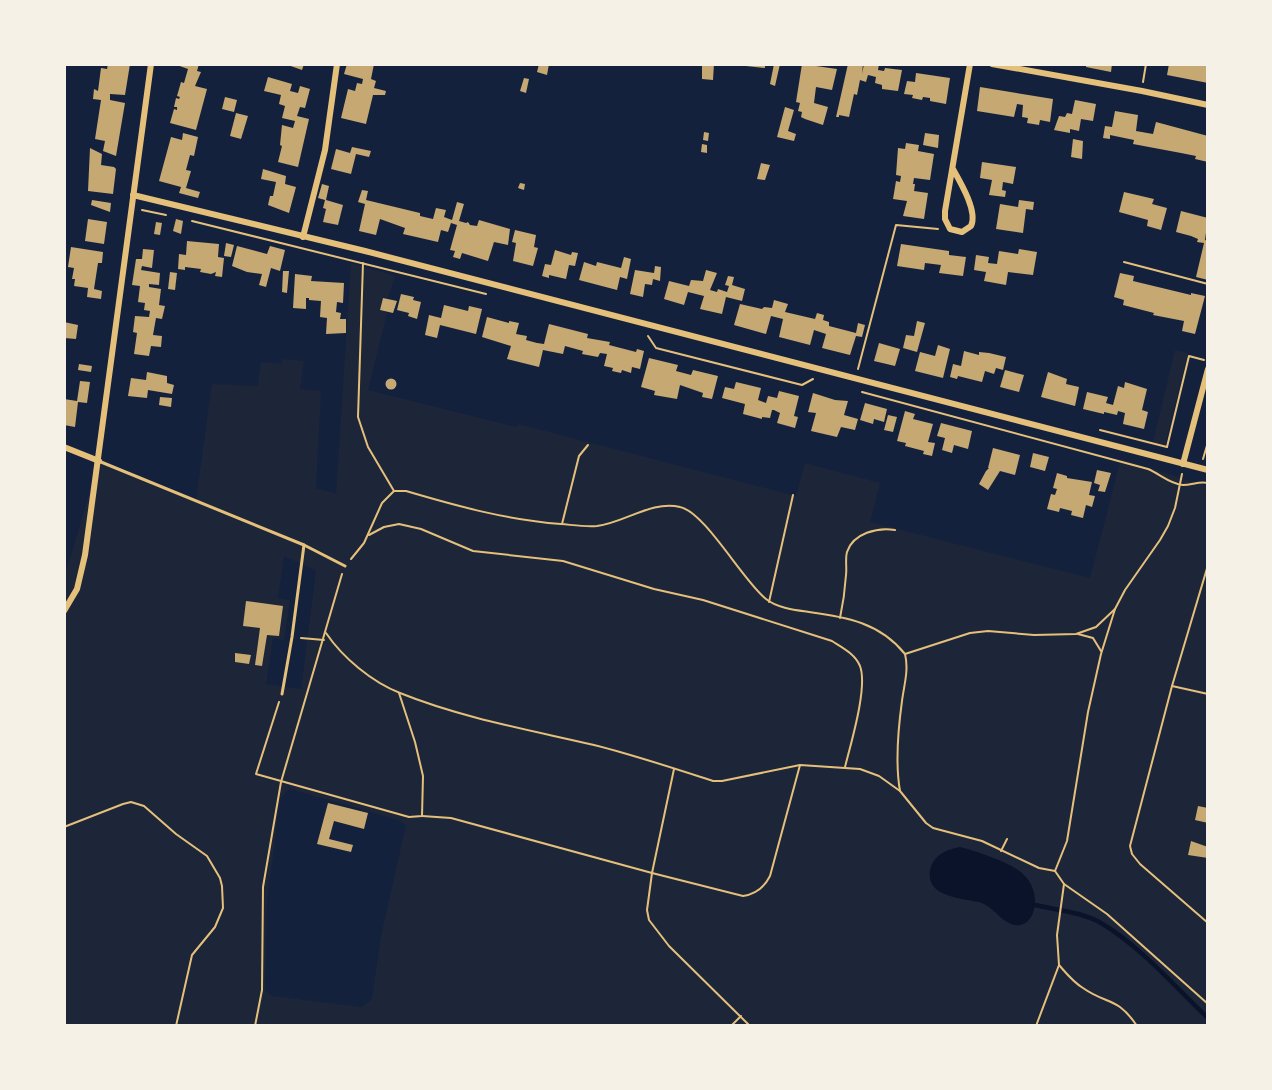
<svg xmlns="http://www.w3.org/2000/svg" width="1272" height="1090" viewBox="0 0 1272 1090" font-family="'Source Sans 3',sans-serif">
<rect width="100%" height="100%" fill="#14213d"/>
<g fill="#1d2539" fill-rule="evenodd">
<path d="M351,263l44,13 -7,22 -5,-1 -3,13 7,3 -19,77 148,37 2,-3 278,72 9,-33 75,20 -10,39 220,56 31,-119 86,27v539l-1142,1v-451l34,-114 97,39 16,-116 46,2 3,-24 21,2v-5l22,2 -4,28 21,2 -5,97 20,6zM284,556l32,15 -15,118 -35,-5 7,-46 11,2 6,-40 -12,-2zM290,789l108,31 8,5 -25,111 -9,63 -11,8 -89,-11 -7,-6 2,-87 13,-105zM975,851c32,14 57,16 60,56l-19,17c-15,-5 -23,-18 -36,-22 -24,-7 -52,-2 -49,-36z"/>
<path d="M1175,350l13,3 -23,92 -12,-3z"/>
</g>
<path fill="#0b132b" d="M960,847c16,4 52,16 63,27 25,22 8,73 -25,41 -6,-6 -12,-11 -19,-13 -19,-4 -57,-6 -48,-35 4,-13 17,-18 29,-20z"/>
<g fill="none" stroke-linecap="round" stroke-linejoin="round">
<path stroke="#0b132b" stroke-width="4.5" d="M1035,905c21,5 47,7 66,18 39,23 74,64 107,95"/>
</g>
<g fill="#c6a872">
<path d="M108,64h22l-5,31 -15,-1v6l15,3 -9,53 -13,-5 2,-10 -10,-2 6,-39 -8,-1 1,-10 4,2 3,-23 6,1z"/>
<path d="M174,64h25l-2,7 4,1 -6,14 12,3 -11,41 -26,-7 4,-14 3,1v-3h-3l2,-9 3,1 1,-2 -3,-1 4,-14 3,1 4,-14z"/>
<path d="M285,64h19l-2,6z"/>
<path d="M347,64h27l-3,15 5,2 -2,7 12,3 -1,4h-12l-7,29 -25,-6 7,-29 7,2 2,-8 5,1 1,-5 -19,-5z"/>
<path d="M539,64h10l-2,11 -10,-3z"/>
<path d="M702,64h12l-1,16 -11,-1z"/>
<path d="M746,64h19v4l-19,-2z"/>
<path d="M774,64h6l-5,22 -5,-2z"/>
<path d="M802,64h14v2l21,3 -5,21 -16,-3 -2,16 14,4 -5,18 -18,-6 -4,-2 1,-5 -4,-1 2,-8 -4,-1z"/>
<path d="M848,64h15l-1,10 2,-10h15l-1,6 6,1 1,-3 17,2 -4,21 -16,-2v-4l-7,-2 1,-6 -8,-2 -2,7 -6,-2 -3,15 -3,-1 -5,23 -10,-2v2h-3z"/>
<path d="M1086,64h26l-1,8 -25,-5z"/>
<path d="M1169,64h39v19l-41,-8z"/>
<path d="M916,73l34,5 -4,26 -16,-3v-3l-7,-1 -1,3 -10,-2 1,-3 -9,-1 3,-13 8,1z"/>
<path d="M268,77l24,7 -2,7 8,2 2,-7 10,3 -5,19 -5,-1 -3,9 12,3 -11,48 -20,-5 4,-16 -2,-1 2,-20 11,3 2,-7 -13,-3 3,-12 -6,-2 2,-9 -17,-4z"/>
<path d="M524,78l5,1 -3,14 -6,-2z"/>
<path d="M980,87l73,12 -3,23 -10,-2 -1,5 -12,-2 1,-5 -6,-1 1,-12 -6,-1 -3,13 -37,-6z"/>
<path d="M225,97l12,3 -3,12 -12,-3z"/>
<path d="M1075,100l21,4 -3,17 -12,-2 -2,12 -9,-2v4l-16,-3 5,-14 6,1 2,-4 5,1z"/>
<path d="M785,107l9,3 -6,21 8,3 -2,7 -17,-4z"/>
<path d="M1115,111l23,4 -2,16 17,3 3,-12 52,14v26l-13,-3 1,-3 -15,-3 -48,-9 1,-4 -24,-5v4l-7,-1 2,-12 7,1z"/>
<path d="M236,113l12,3 -7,23 -11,-3z"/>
<path d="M704,132l5,1 -1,8 -5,-1z"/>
<path d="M183,133l15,4 -4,19 -4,-1 -4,15 5,1 -5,17 14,4 -2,6 -19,-5 2,-6 -22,-6 12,-44 11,3z"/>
<path d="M925,133l14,2 -1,13 -15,-3z"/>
<path d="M1073,139l10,2 -1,18 -11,-2z"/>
<path d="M906,143l13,2 -1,6 16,3 -4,26 -16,-2 -1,6h2l-1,7 14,2 -4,26 -21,-3 4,-15 -14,-2 3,-18 4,1 1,-6 -5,-1 2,-27 7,1z"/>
<path d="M702,144l5,1v8l-6,-1z"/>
<path d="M352,147l19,4 -2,6 -13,-3 -5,20 -20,-5 5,-20 14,4z"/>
<path d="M90,148l12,6 -1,11 13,2 2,2 -3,25 -25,-3z"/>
<path d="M982,162l34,5 -3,17 -10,-2 -1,8 4,1 -1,6 -16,-2 3,-15 -12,-2z"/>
<path d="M761,163l9,2 -5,15 -8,-1z"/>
<path d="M263,169l23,7 -1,8 11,3 -7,26 -21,-8 2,-9h3l3,-14 -15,-3z"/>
<path d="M520,183l5,1 -1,6 -6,-2z"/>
<path d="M322,184l7,2 -3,14 17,5 -5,20 -15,-3 3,-13 -3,-1 2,-8 -7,-2z"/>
<path d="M362,190l6,1 -2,9 54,13v3l13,3 3,-11 10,2 -2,7 8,3 5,-18 7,2 -5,17 7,2 2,-1 2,3 7,1 2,-6 31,9 -2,16 -14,-3 -6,19 -26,-8 -2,6 -7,-2 2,-6 -5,-1 7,-25 -6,-2 -3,9 -7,-2 -3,12 -35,-8 2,-6 -25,-9 -4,16 -17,-4 6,-27 -7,-2z"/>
<path d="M1124,192l30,7 -2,5 15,4 -6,22 -14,-4 1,-6 -29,-8z"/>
<path d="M92,200l19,3 -1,9 -19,-7z"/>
<path d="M1019,200l15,2 -1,8 -7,-1 -3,24 -27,-4 4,-25 18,3z"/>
<path d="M1181,211l27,7 -3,22 3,1v39l-12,-3 8,-34 -7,-1 1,-3 -7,-3 -15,-4z"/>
<path d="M88,219l19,3 -3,22 -19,-3z"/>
<path d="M176,219l7,2 -2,13 -8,-3z"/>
<path d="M156,222l6,1 -2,12 -6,-1z"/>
<path d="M515,230l21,5 -2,12 4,1 -5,18 -20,-5 3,-18 -4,-1z"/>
<path d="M187,241l32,3 -1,13 6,1 -2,19 -7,-1 1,-4 -5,2 -11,-2 1,-3 -16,-2v3l-7,-1 1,-15 7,1z"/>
<path d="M226,243l8,2 -3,12 -7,-1z"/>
<path d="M901,244l48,7v4l17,2 -3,19 -24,-3 2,-8 -16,-2 -1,7 -27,-4z"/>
<path d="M237,246l30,8 3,-8 15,4 -5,21 -9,-3 -5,19 -7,-2 3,-11 -15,-2 -15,-6z"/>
<path d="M71,247l32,5 -1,11h-4l-4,26 8,2 -1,8 -14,-2 1,-9 -14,-2 1,-7h-3l2,-11 -6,-1z"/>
<path d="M143,249l11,1 -2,18 -10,-2 -1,4 19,3 -1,12 -10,-1v3l12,2 -2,16 6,1 -3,13 -6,-1 -3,17 9,1 -1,11 -10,-1 -2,10 -15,-2 3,-21 -4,-1 2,-16 14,1 1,-6 -6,-1 1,-7 -7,-1 2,-16 -8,-1 4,-26h6z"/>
<path d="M1019,249l18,3 -4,23 -25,-3 -2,13 -22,-4 2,-9 -12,-2 2,-15 13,2 -1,6 9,1 2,-13 19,3z"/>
<path d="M555,250l16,5 1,-3 6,1 -3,13 -6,-1 -3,14 -17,-4v3l-7,-2 3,-12 6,1z"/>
<path d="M624,257l7,2 -4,20 -7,-2 -3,13 -38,-10 5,-18 12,4 1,-4 24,6z"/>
<path d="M655,266l6,1 -1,14 -7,-2 -1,6 -7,-1 -2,13 -13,-3 5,-24 19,3z"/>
<path d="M706,270l11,3 -7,17 7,2 1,-3 9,3 2,-6 -4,-1 3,-9 6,1 -2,8 13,4 -3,12 -16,-4 -4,17 -22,-5 4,-13 -16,-4 -4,13 -20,-6 5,-18 20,5 2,-6 12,1z"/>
<path d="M283,271h6l-2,22 -5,-1z"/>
<path d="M170,272l7,1 -2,17 -7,-1z"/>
<path d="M1120,273l14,3 -1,5 58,14v-2l14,3 -10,38 -13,-3 2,-10 -31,-6 1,-2 -31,-8 1,-5 -10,-3z"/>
<path d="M295,274l17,2 -1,5 33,2 -1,20 -6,-1 -1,10 5,1 -1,6h6v14l-20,1 1,-16 -7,-1 1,-16 -12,-1v-2h-3v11l-13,-1z"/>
<path d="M401,294l13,3 -1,3 8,2 -4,17 -9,-3 1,-3 -12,-3z"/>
<path d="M383,298l14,3 -4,12 -13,-3z"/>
<path d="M774,300l14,4 -3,8 30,7 2,-6 7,2 -1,5 6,2v4l27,7 2,-10 7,2 -3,12 -6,-1 -6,19 -28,-7 4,-14 -12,-4 -4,15 -31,-8 4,-18 -12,-3 -5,18 -32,-9 6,-21 22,5 2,-2 8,1z"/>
<path d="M444,305l24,6 1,-5 13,3 -6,25 -36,-9 -3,13 -12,-3 4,-20 12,3z"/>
<path d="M487,317l22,6v-2l10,2 -3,11 11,2 -1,4 11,3 7,1 5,-20 39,10 -1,4 23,4 -1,3 27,7 1,-3 7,2 -4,18 -8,-2 -1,6 -9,-3 -1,3 -9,-2 1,-3 -9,-2 3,-12 -7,-1 -2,4 -16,-3 1,-3 -18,-5 -2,8 -20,-4 -4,17 -32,-8 4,-13 -29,-9z"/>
<path d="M917,321l8,2 -8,29 -14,-4 3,-13 8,1z"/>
<path d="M64,322l14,3 -2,14 -12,-1z"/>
<path d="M879,343l21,6 -5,17 -21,-5z"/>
<path d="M938,345l12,4 -7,29 -28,-7 5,-19 15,4z"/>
<path d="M964,351l15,4v-3l10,1 17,4 -3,13 -7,-2 -2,6 -9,-3 -3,11 -24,-6 -1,3 -7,-2 3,-13 8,2z"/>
<path d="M649,358l29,7 -2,6 15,4 2,-5 25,6 -6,23 -10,-2 1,-4 -23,-8 -3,14 -23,-4 1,-4 -14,-4z"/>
<path d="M79,364l13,2 -1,6 -13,-2z"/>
<path d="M1005,370l19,5 -5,17 -19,-5z"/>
<path d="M147,372l20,4v7l7,2 -2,9 -24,-4 -1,8 -19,-2 3,-18 15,2z"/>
<path d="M1048,372l19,7 -1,5 13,3 -4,19 -34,-9z"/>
<circle cx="391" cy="384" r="5.5"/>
<path d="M80,381l10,1 -3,21 -9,-1 -3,25 -11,-2v-26l13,2z"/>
<path d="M736,382l25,6 -3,12 8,3 2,-7 9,2 2,-7 20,5 -5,20 4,1 -3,11 -18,-5 3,-10 -6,-3h-2l-2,8 -8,-1v2l-19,-5 2,-10 -23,-6 3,-11 9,2z"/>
<path d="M1125,382l22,7 -5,21 6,2 -4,17 -21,-5 2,-11 -7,-2 -1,4 -13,-3v2l-21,-5 4,-17 21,5 -2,6 7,2 5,-19 6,2z"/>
<path d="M813,393l22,7 13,1 -4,14 14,4 -3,11 -14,-3 -4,10 -26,-6 5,-18 -8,-1z"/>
<path d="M160,397l12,1 -1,9 -12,-2z"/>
<path d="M865,403l22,6 -3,13 -10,-3 -1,5 -13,-4z"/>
<path d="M905,411l10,3 -2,5 20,5 -5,18 7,1 -3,13 -9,-2 1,-3 -19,-5 1,-3 -9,-2z"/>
<path d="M888,415l9,2 -4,15 -9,-2z"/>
<path d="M941,423l31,8 -4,18 -14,-4 -2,8 -10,-3 3,-12 -8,-2z"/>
<path d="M993,448l27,7 -5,20 -15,-4 -12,19 -9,-6 7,-13 3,-3h-1z"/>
<path d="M1033,453l16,4 -4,14 -15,-4z"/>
<path d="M1097,470l14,3 -6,19 -7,-1 2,-6 -6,-2z"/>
<path d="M1057,473l10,3v2l25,4 -3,13 6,1 -3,11 -6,-2 -3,13 -12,-3 1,-4 -12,-3 -1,4 -12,-3 4,-15 4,1 2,-6 -4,-1z"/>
<path d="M246,601l37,5 -4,30 -12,-1 -5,31 -7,-1 5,-37 -17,-2z"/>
<path d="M235,653l16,2 -2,9 -14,-2z"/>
<path d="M328,803l40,10 -4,16 -30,-8 -5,18 24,6 -2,7 -34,-8z"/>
<path d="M1198,806l10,2v15l-13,-3z"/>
<path d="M1191,841l17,6v11l-20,-3z"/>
</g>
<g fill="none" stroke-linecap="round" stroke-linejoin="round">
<g stroke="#e5c07b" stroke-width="2">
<path d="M1143,82l3,-18"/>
<path d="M142,210l24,5"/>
<path d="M192,221l294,73"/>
<path d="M1124,262l84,22"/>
<path d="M648,336l8,12 146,37 11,-6"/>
<path d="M858,369l38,-144 42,4"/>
<path d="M862,392l286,77c12,5 22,15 35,16 9,0 16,-4 25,-2"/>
<path d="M1100,430l67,17"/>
<path d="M1167,447l22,-91 15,4"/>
<path d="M1203,459l5,-17"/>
<path d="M394,491h12c51,15 101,29 155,33 12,1 24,3 36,2 27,-3 55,-26 83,-19 25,5 63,74 86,92 11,9 29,11 43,13 38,5 71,11 96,42"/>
<path d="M562,524l17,-68 9,-11"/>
<path d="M369,535l15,-8 15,-3 22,5 52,22 90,10 91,28 49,11 129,41c11,7 23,13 28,25 8,21 -9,77 -15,101"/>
<path d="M351,559l13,-16 18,-40 12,-12 -26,-44 -10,-30 5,-154"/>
<path d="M1208,565l-36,121 -42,160 2,8 8,10 68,59"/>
<path d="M769,602l24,-107"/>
<path d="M840,618c3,-14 5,-28 6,-43 1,-7 -1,-16 1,-23 6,-19 31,-25 48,-22"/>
<path d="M326,633c17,25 46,49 74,60 62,25 130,37 194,52 40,10 79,23 119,36h9l78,-16 60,4 19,7 21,15 26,32 7,5 49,13 57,27 16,3 9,13 43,30 101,90"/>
<path d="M1078,634l15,4 8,13"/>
<path d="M301,638l23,2"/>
<path d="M1172,686l36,8"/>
<path d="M279,702l-23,72 153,43 13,-1 1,-40 -8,-34 -16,-49"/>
<path d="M674,769l-22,104 -5,37 2,10 20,26 81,80"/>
<path d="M900,791c-5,-28 -2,-61 2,-90 2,-16 7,-31 3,-47l65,-21 18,-2 46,4 42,-1 20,-7 19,-18"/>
<path d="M422,816l29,2 201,55 91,23c13,-2 21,-8 27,-20l30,-111"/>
<path d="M64,827l59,-23 8,-2 13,4 32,28 31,22 13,22 2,8 1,22 -8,19 -23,28 -16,71"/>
<path d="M1001,851l6,-12"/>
<path d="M1055,871l12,-30 21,-129 13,-58 14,-45 10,-19 35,-50 8,-14 7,-18 7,-34"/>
<path d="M1059,965c7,8 14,17 24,23 24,17 34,8 54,38"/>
<path d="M255,1026l7,-36 1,-103 18,-105 61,-208"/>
<path d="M731,1026l10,-10"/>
<path d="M1036,1026l23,-61 -2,-30 7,-51"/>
</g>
<g stroke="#e5c07b" stroke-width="3">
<path d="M101,462l203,83 41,21"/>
<path d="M282,694l10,-57 12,-92"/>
</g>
<g stroke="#e5c07b" stroke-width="6">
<path d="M992,64l150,27 66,14"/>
<path d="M953,169c8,14 25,43 18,57l-9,6 -12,-3 -5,-10v-8l25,-147"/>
<path d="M133,195l232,56 843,219"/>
<path d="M303,237l22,-87 12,-86"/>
<path d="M64,447l35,14"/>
<path d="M1183,464l25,-95"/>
<path d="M64,611l13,-22 8,-34 66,-491"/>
</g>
</g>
<rect width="1272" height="1090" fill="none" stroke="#f6f1e7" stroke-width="132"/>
</svg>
